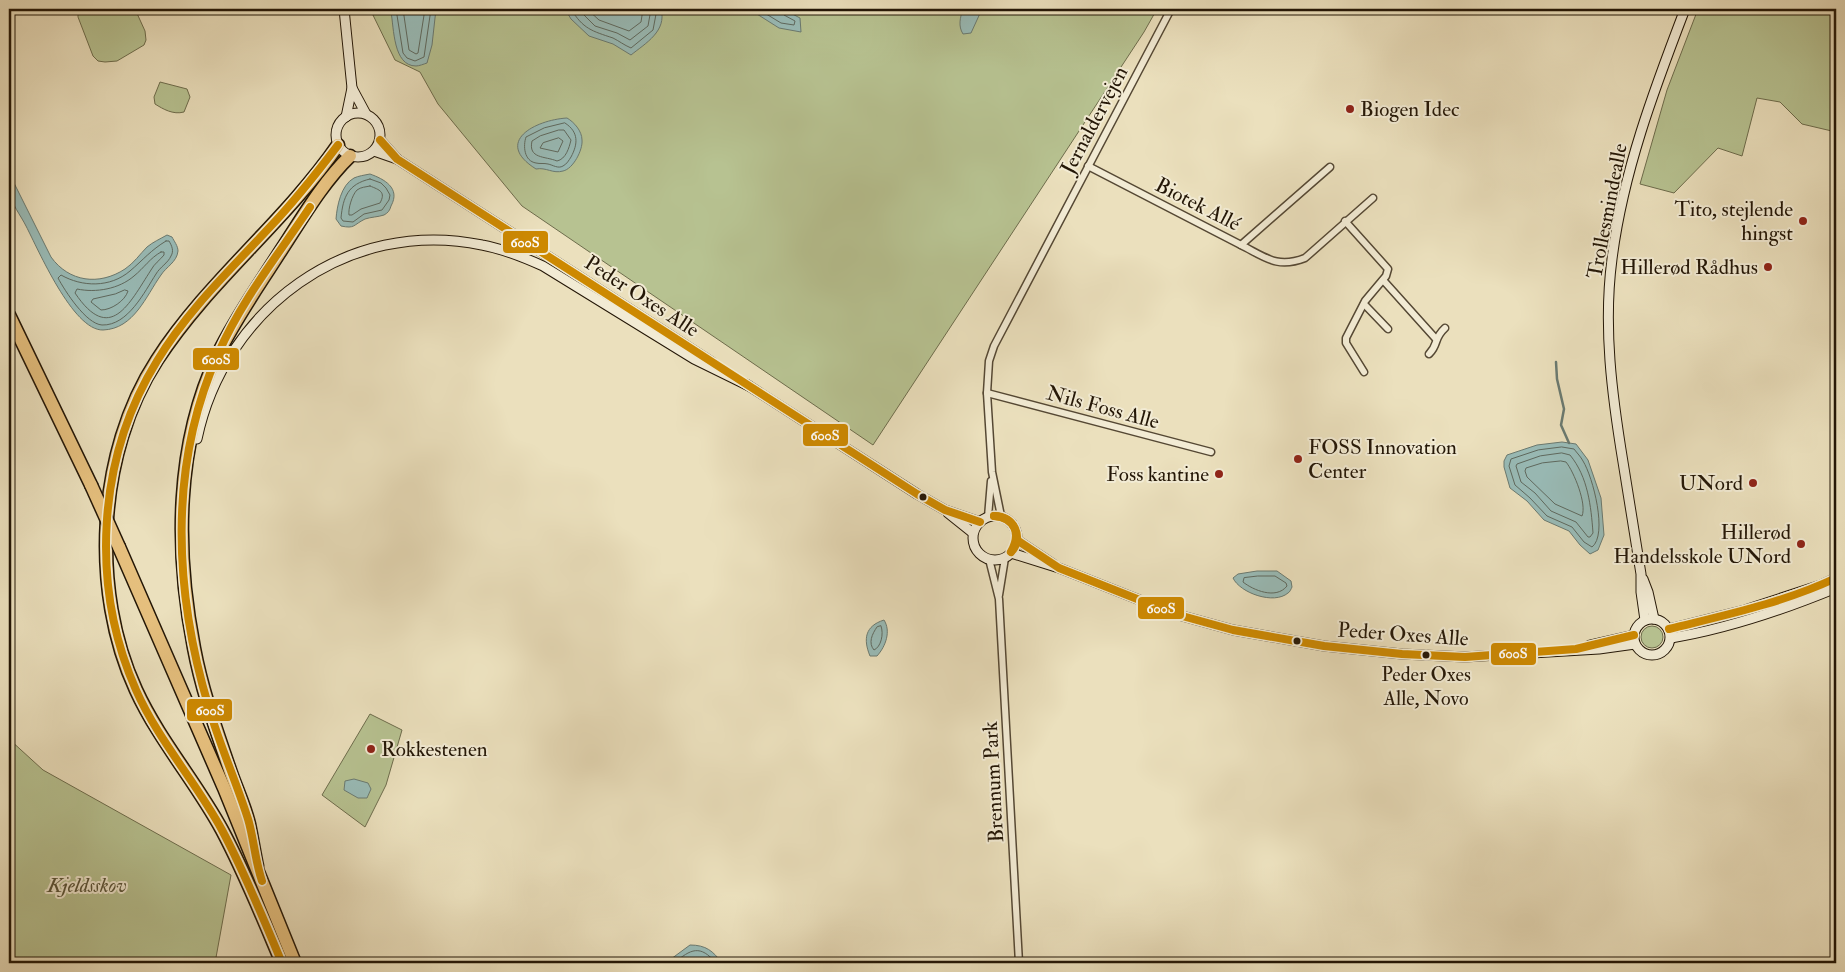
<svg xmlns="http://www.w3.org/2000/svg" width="1845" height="972" viewBox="0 0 1845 972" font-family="'IM FELL Double Pica',serif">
<rect width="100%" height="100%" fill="#ebe0bd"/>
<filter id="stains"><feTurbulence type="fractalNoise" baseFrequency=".004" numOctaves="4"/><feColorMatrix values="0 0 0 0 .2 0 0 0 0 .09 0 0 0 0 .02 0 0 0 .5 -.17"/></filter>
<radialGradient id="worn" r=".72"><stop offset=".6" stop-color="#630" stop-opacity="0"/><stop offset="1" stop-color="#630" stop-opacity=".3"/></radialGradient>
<g fill="#b7c291" stroke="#6d6c4c">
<path d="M78,9h57l10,22 1,9 -2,5 -27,16 -12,1 -7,-1 -5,-5 -15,-39z"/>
<path d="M370,9h787l-13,23 -271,413 -351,-239 -84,-102 -18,-32 -25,-12z"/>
<path d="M1698,9h138v123l-34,-8 -22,-22 -23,-4 -15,58 -24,-8 -44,45 -34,-9 27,-94z"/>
<path d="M160,82l27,7 3,8 -6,15c-11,3 -21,-3 -29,-8l-1,-7z"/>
<circle cx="1652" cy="637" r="11"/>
<path d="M370,714l32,16 -16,55 -21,42 -43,-32z"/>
<path d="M9,739l34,31 188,105 -16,88h-206z"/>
</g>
<g fill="#99bcb8" stroke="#6a7a71">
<path d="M392,9h44l-4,36 -5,18c-3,1 -8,3 -11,3 -23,0 -22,-38 -25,-54z"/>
<path d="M565,9h96c6,22 -15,34 -30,46l-18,-11 -24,-8 -18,-17z"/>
<path d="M749,9h34l17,9 1,14 -22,-4z"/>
<path d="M963,9h19l-11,24 -8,1c-5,-8 -3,-16 0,-25z"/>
<path d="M567,118c7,4 15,13 15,22 1,10 -9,29 -19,31 -10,3 -17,-4 -27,-2 -43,-27 -1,-49 31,-51z"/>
<path d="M9,173l42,84c18,25 48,29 74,12 9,-6 15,-15 22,-22 6,-5 13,-8 20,-12l5,2c2,4 6,9 6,14 -1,11 -12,16 -17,24 -15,21 -27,54 -58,55 -30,1 -65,-81 -77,-104 -5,-10 -15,-23 -17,-34 -2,-6 0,-13 0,-19z"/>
<path d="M370,174c14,5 31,14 21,32 -1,4 -3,7 -7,9 -6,2 -13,2 -19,4 -12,6 -10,10 -24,7l-5,-7c1,-13 5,-34 18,-41 4,-2 11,-3 16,-4z"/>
<path d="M1562,442l14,2 12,16 13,38 3,37 -6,15 -8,4 -10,-9 -11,-14 -25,-11 -17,-19 -17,-13 -6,-21v-6l3,-6 30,-10z"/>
<path d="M1257,571h20l14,10 1,6c-1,2 -2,5 -4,6 -14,12 -48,0 -55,-15l5,-4z"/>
<path d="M884,620c7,11 2,26 -7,36h-7c-7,-17 -5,-30 14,-36z"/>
<path d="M354,779l14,4 3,6 -4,9h-9l-14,-8 1,-9z"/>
<path d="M690,945c16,0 23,6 32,18h-54l3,-4z"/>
</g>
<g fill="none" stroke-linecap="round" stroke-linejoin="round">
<g stroke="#5e695f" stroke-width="1">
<path d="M396,9l7,44 4,5 8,3 9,-4 7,-48"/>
<path d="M403,9l6,41 7,4 2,-1 7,-44"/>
<path d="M571,9c12,20 21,22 42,29 6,3 11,7 18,10l22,-18 4,-21"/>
<path d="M578,9l17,17 22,7 13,7 18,-14 3,-17"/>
<path d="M587,9l12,11 30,11 12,-9 2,-13"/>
<path d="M758,9l23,14 13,2 1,-4 -11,-6 -2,-6"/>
<path d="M565,123c14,9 13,21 6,34 -2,3 -4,7 -8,9 -5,3 -10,-1 -15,-2 -4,-1 -8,0 -12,-1 -12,-2 -13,-17 -10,-26l18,-9z"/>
<path d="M559,130h5l7,10c-2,8 -5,19 -14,21 -12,-5 -29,-2 -25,-20l8,-5z"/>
<path d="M559,138l4,3 -5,11 -18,-4 3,-5z"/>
<path d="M370,179l11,4 5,5 4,7 -1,5 -7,10 -18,4 -11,8 -10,-1 -2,-3c2,-21 7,-34 29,-39z"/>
<path d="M370,186c10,4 16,6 10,17l-19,6 -9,6h-3c-1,-6 3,-20 8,-25 4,-3 9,-3 13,-4z"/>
<path d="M166,241h3c3,5 5,10 2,15 -3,7 -11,11 -15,18 -11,17 -28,52 -54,51 -16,-1 -37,-34 -44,-47l3,-3c21,12 49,13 69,-4 13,-11 21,-21 36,-30z"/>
<path d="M161,252h3v3c-4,5 -10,9 -13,15 -22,34 -41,75 -76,23l2,-4c19,4 42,0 57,-13 10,-8 16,-18 27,-24z"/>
<path d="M125,290l3,1c-3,10 -17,19 -27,19l-10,-8 2,-3 22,-5z"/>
<path d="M1562,447l12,2c3,4 7,8 9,12 10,16 25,74 9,86l-8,-5 -12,-15 -25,-11 -17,-18 -15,-13 -6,-19 2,-7 27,-9z"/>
<path d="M1562,453l8,2c18,22 21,51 23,78l-3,4h-2l-12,-15 -25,-11 -16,-18 -14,-11 -5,-16 1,-2 23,-8z"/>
<path d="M1561,461l5,1c8,10 21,42 16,54l-27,-12 -28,-27 -2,-6 1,-3 16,-5z"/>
<path d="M1258,576h17l11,7 1,3c-11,14 -34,4 -44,-4l1,-4z"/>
<path d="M881,626c3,8 0,21 -7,24 -6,-7 -2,-16 3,-23z"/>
<path d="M674,963c17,-14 26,-19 42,0"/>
</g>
<path stroke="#6a7a71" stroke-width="2.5" d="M1556,362l1,17 7,30 -3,16 8,18"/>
<g stroke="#554834" stroke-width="9">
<g id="street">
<path d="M1088,166l153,79 89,-78"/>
<path d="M1345,221l43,48 -2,7 -21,25 -19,37v5l18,29"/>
<path d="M1241,245c24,12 36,24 64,13l68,-60"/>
<path d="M1383,280l53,59"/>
<path d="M1364,304l24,25"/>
<path d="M1429,354c10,-10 4,-15 16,-26"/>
<path d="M987,393l224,59"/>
<path d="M1001,516l-9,-44 -5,-79 2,-32 5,-15 177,-337"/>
<path d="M988,517l3,-36"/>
<path d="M989,559l10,40 20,364"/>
<path d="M999,595l6,-37"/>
</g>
</g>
<g stroke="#231606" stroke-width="11">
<g id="secondary">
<path d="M344,9l8,79 -6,29"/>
<path d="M352,88l14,26"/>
<circle cx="358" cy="135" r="22"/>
<path d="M380,140l17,19 315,203"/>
<path d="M374,151l23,8"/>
<path d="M746,384l171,110 28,16 35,12"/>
<path d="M197,439c27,-130 151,-222 285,-194 22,4 41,12 61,21l151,93 55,27"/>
<path d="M948,513l25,20"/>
<circle cx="995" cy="538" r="22"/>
<path d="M1017,540l36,24"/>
<path d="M1011,553l48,15 116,46 58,16 91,16 78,8 63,3 134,-8 36,-5"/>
<path d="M1643,579l5,13 6,27"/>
<circle cx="1652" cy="637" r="18"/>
<path d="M1645,620l-4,-28v-18c-6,-37 -12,-74 -18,-112 -11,-67 -20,-135 -11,-203 11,-87 42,-169 73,-250"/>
<path d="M1669,629l76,-19 76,-25 15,-7"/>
<path d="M1671,638c55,-9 114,-29 165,-50"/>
<path d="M1590,645l44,-10"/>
</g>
</g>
<g stroke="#231606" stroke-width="15">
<g id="highway">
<path d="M9,315l82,170"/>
<path d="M119,547l105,241 71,175"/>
<path d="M257,866c-3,-14 -5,-28 -8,-42 -4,-17 -12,-34 -18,-51 -14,-41 -29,-82 -37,-125 -19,-97 -19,-203 24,-294 17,-35 39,-66 60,-99 22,-33 43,-71 72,-99"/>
<path d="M282,963c-19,-45 -37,-90 -60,-133 -26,-48 -63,-90 -86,-140 -46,-99 -39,-238 21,-330 51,-79 128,-138 181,-215"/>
</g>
</g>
<use href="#street" stroke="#f2ebd4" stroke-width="6"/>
<use href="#secondary" stroke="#f2ebd4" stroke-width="9"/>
<use href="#highway" stroke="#e6c07e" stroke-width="12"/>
<g stroke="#231606" stroke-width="15" stroke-linecap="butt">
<path id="highway-bridge" d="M91,485l28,62"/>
</g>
<use href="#highway-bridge" stroke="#e6c07e" stroke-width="12"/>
<g stroke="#f2ebd4" stroke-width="11">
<g id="bus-1">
<path d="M380,140l17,19 520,335 28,16 35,12"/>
<path d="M994,516c22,2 27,18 17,36"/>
<path d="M994,516c19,-1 31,22 17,36"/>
<path d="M1017,540l42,28 116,46 58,16 91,16 78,8 63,3 111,-8 58,-14"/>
<path d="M1669,629c56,-14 114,-26 167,-51"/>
<path d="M262,881c-7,-20 -8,-42 -14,-62 -12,-38 -28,-73 -39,-111 -35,-116 -41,-242 9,-354 23,-53 60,-99 92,-147"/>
<path d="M282,963c-19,-45 -37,-90 -60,-133 -26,-48 -64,-90 -86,-140 -46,-104 -39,-232 21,-329 30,-50 73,-91 112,-133 25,-26 47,-54 69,-83"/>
</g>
</g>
<use href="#bus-1" stroke="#cd8901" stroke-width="8"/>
</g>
<g fill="#8f2418" stroke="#f2ebd4" stroke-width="2">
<circle cx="1350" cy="109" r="5"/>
<circle cx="1803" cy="221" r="5"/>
<circle cx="1768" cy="267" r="5"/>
<circle cx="1298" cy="459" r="5"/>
<circle cx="1219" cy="474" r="5"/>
<circle cx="1753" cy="483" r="5"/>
<circle cx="1801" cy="544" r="5"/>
<circle cx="371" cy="749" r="5"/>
</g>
<g fill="#231606" stroke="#f2ebd4" stroke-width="2">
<circle cx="923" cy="497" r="4.5"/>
<circle cx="1297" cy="641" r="4.5"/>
<circle cx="1426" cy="655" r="4.5"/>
</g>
<g text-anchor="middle" stroke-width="4" stroke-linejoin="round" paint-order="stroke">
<g font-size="20" fill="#231606" stroke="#f2ebd4">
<text x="1426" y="681">Peder Oxes<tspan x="1426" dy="24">Alle, Novo</tspan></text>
</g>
<g font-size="21" fill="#231606" stroke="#f2ebd4" text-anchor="end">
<text x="1360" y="116" text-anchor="start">Biogen Idec</text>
<text x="1793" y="216">Tito, stejlende<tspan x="1793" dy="24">hingst</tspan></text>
<text x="1758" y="274">Hillerød Rådhus</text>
<text x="1308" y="454" text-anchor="start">FOSS Innovation<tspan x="1308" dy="24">Center</tspan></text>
<text x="1209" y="481">Foss kantine</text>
<text x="1743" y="490">UNord</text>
<text x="1791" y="539">Hillerød<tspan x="1791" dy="24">Handelsskole UNord</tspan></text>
<text x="381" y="756" text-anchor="start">Rokkestenen</text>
</g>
<g font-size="21" fill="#231606" stroke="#f2ebd4">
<text transform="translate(1094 120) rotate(-62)" y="7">Jernaldervejen</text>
<text transform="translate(1198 204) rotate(27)" y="7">Biotek Allé</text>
<text transform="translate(1607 211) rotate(-79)" y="7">Trollesmindealle</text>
<text transform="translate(642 296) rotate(33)" y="7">Peder Oxes Alle</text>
<text transform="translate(1103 407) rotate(15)" y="7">Nils Foss Alle</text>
<text transform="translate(1403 634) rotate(4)" y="7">Peder Oxes Alle</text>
<text transform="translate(993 782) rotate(-93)" y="7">Brennum Park</text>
</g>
<g font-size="21" font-style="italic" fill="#575237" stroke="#f2ebd4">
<text x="87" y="892">Kjeldsskov</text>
</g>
</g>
<g stroke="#f2ebd4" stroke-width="2">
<rect x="502" y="230" width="47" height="24" rx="5" fill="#cd8901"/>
<rect x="192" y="347" width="48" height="24" rx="5" fill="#cd8901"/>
<rect x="802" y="423" width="47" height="24" rx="5" fill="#cd8901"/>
<rect x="1137" y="596" width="48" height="24" rx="5" fill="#cd8901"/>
<rect x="1490" y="642" width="47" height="24" rx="5" fill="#cd8901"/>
<rect x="186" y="698" width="47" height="24" rx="5" fill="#cd8901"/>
</g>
<g font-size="14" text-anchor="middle" font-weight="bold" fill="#fff">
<text x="525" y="247">600S</text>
<text x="216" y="364">600S</text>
<text x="825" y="440">600S</text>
<text x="1161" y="613">600S</text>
<text x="1513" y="658">600S</text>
<text x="210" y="715">600S</text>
</g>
<rect width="1845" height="972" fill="none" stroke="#ebe0bd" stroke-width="30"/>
<rect x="10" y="10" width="1825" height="952" fill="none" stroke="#231606" stroke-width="2.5"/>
<rect x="15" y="15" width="1815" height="942" fill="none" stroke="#231606"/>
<rect width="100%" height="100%" filter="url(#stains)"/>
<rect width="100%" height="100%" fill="url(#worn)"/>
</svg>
